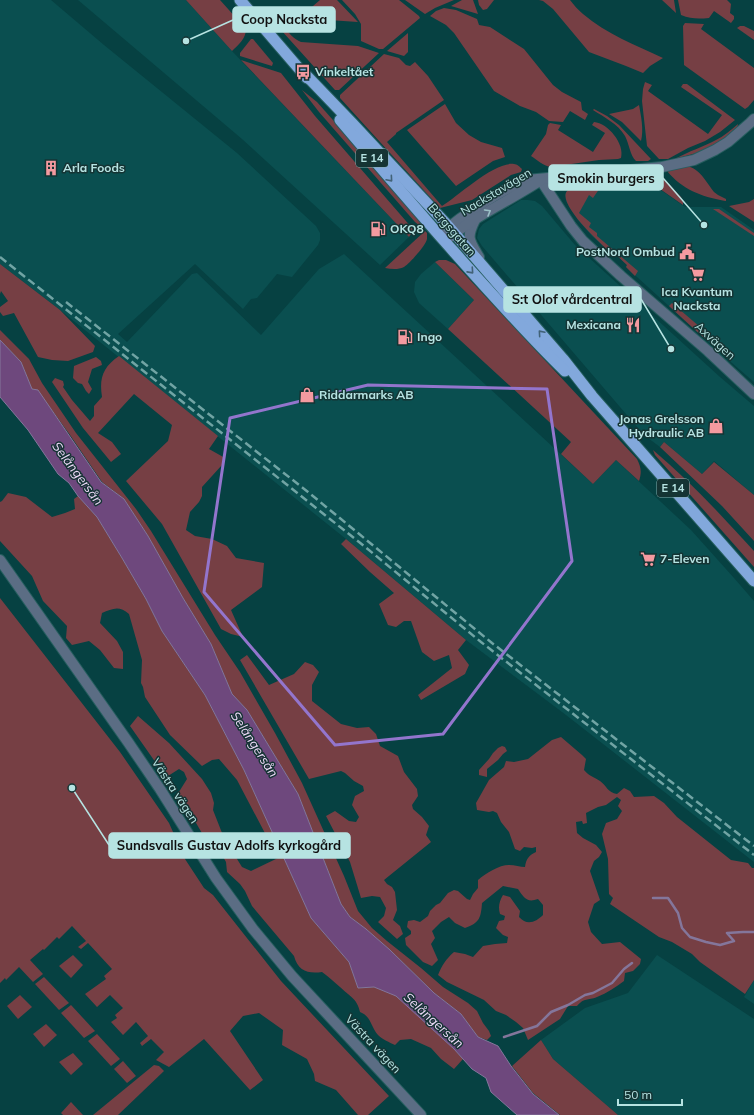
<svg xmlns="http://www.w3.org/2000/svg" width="754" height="1115" viewBox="0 0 754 1115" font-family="Mulish,sans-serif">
<rect width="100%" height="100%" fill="#064142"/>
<g fill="#0a4f50">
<path d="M0,0h51l53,45 133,108 79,73 4,7v7l-2,5 -26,32 -15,-3 -20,24 -6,1 -8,10 -48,-45 -77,70 9,8 65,-68 5,-1 64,62 58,-66 25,-15 249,230 23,-24 75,70 43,48 20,23v261l-188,-147 -100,-75 -120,-101 -286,-229 -60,-46z"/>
<path d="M78,0h108l46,51 177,186 -29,28 -138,-126z"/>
<path d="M645,179l40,28h36l33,23v152l-30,-26 -98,-89 1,-2 -14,-13 -2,1 -19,-17 -14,-16 -12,-19 -1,-7 2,-3 5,-3z"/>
<path d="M521,200h7l7,1 7,5 33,39 145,132 34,29v89l-40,-34 -12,13 -38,-32 -4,5 -16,-12 -162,-189 -5,-8 2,-9 4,-5z"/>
<path d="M435,262l39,38 -26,29 -29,-26 -5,-11 1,-10 6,-8z"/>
<path d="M657,955l97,64v96h-136l-65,-56 -12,-19 44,-32 43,-15z"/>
<path d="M754,980v24l-10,-7z"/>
</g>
<g fill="#763f44">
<path d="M186,0h34l26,29c0,10 -8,16 -14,22z"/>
<path d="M320,0h17l21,22 -59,-4v4l-10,-1 -2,-2 6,-7 6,6z"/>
<path d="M342,0h57l20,16 1,2 -37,31h-4l-18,-8v-17l-6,-10z"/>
<path d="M405,0h49l-19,8 -10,6z"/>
<path d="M462,0h11l5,14 -27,-8z"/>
<path d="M478,0h16l-7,9 -4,1 -4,-5z"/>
<path d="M539,0h31c4,5 8,10 13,14 23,20 53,31 80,44l-13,8 -7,7 -17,-7 -37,-14 -36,-43 -10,-8z"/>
<path d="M662,0h12l2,13z"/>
<path d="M678,0h49l4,4 -1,9 4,3v3l-3,4 -17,-12 -5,7c-11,1 -18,1 -28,-3z"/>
<path d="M444,8l12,2 21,9 2,6 11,2 34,22 29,36 9,7 19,10 1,8 6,4 -3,6 -15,-9 -7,11 -14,-1 -13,-9 -16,-6 -26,-15 -40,-58 -8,-8 -16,-9 6,-5z"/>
<path d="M685,23l19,1 -3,5 53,39v32l-6,7 -3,2 -61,-44 -1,-39z"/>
<path d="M284,26c4,7 10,13 17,16l57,4 21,7 -40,37h-4l-54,-60 1,-3z"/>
<path d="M740,26h4l10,5v9l-17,-12z"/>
<path d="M408,33v19l-4,4 -17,-5z"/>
<path d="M251,39h2l20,24 -1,3 -32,-10v-3z"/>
<path d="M384,54l15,4 7,7 4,1 5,-4 13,14 16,24 -48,33v1l-9,8 55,64c16,-10 53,-45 72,-42 3,0 6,3 8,5l-1,3 -10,3 -39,25 -32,8 -100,-110v-3z"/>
<path d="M241,60l40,13 34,43 97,112 1,3 -4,6z"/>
<path d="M645,82l7,3 -4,6 60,43 14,-19 -41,-28 2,-3h4l48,36 -15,12 -15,9 -17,7 -20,11h-9l-12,-13 -5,-45 1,-12z"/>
<path d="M302,90l15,12 54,61 51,61 -2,2 -5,-4 -96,-110z"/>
<path d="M445,104l11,19 13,12 12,7 21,6 3,9 -12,4 -37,25 -49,-56z"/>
<path d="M639,105c2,11 5,25 2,36l-19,-19 -13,-8 24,-5z"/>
<path d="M594,109l13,7 12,9 32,34 -3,2h-12c-6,-5 -7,-18 -11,-25 -7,-12 -21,-19 -32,-26z"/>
<path d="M594,122c14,1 31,22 27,36l-3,1 -19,1 -48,7c-7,-1 -14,-7 -20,-11l15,-22 2,-9 2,-2 11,2 -3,5 35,22 12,-19 -13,-8z"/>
<path d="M738,124l-1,5 -17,12 -20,11 -25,7c14,-8 28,-12 41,-19 8,-4 15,-10 22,-16z"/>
<path d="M686,166c14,2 20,16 28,26l4,3 8,4v2h-1c-25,-5 -42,-11 -58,-30z"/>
<path d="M661,175l20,22 2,4v4l-33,-23 -4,-1 -4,4 -6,-4 -2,-2c6,-5 10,-2 17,-2 3,0 7,-1 10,-2z"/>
<path d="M601,184l1,1 -9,13 -4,-3 -10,18 12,10 -2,4 8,6v3l41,35 -3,5 -9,-9 1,-2 -14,-13 -2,1c-9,-8 -57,-51 -43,-63 5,-5 26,-5 33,-6z"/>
<path d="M754,199v23l-25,-16 20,-4z"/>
<path d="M713,209h6l35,24v3z"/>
<path d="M425,231l2,2c0,2 0,4 0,6 -1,6 -17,24 -23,28 -6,3 -13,2 -19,1z"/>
<path d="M439,260h7l9,4 182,195c4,8 5,13 2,22l-23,-21 -23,24 -32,-30 10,-12 -123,-113 26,-29 -39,-38z"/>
<path d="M0,264l60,46 35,36 -2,6 -25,9 -16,-1 -14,-3 -24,-44 -11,3 -3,-4v-5l8,-6 -7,-10 -1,3z"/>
<path d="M672,303l35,30 -2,6 -36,-33z"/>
<path d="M0,330l29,29 13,24 34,50 60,76 15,22 64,104 25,37 35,61 27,50 42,93 14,35 14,17 15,13 34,27 22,19 25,16 9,8 6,12 6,8 2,5 -4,4 -9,-3 -17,-23 -27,-21 -44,-43 -24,-21 -16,-12 -9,-13 -43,-110 -51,-84 -15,-16 -21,-50 -28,-46 -35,-62 -24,-37 -22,-17 -32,-47 -32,-44 -6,-2 -11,-27 -21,-22z"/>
<path d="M119,356l99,80 -9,13 16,9 -3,7 -20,22v9l-3,6 -9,10 -4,18 9,6 17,3 15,7 9,12 28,5 -2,24 -31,23 12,27 -12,-3 -10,-5 -59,-105 -36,-43 42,-40 4,-16 -38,-31 -36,39 14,9 9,12 -10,8 -28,-34 -31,-46 3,-4 8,3 1,4 -1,2 9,13 18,21 4,-5v-10l8,-9c-3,-19 1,-30 17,-41z"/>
<path d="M96,357l5,4 1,4 -10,4 -4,13 4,7 -3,5 -3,-3 -4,-7 -4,-1 -5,-5 1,-12z"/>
<path d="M664,442l38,32 12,-12 40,33v46l-32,-35 -62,-59z"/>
<path d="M653,450c37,31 69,66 101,101v16l-99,-112z"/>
<path d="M8,493l18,4 26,20 13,-4 10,-4 -1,-10 4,-3 19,21 25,41 24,41 16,32 43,64 39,75 67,148 38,44 9,26 16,-1 21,8 59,54 9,10 -9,10 -13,-10 -10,-11 -20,-9 -11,1 -5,5c-6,-3 -12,-5 -17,-10 -7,-8 -7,-19 -18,-23 -3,-14 -11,-16 -20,-25 -6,-5 -11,-10 -18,-15 -14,2 -24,-1 -28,-16l-42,-50 -7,-15 -5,-7 -13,-12 -1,-10 -4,-7 -12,-8 -18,-31 -12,-14 -3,-7 10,-16 -3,-7 -5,-3 -11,7 -5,-3 -33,-47 8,-10 31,27 33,36 9,14 3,10 -1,7 11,28 18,29 9,4 27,-13 -41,-78 -18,-21 -7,1 -10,6 -32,-31 -25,-38 -2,-10 -2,-4 1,-23 -13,-46c-10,-9 -17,-5 -27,-1l-2,10 17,18 6,11v17l-9,-1 -14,-18 -11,-9 -17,4 -6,-7 1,-12 -24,-25 -11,-25 -32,-35v-39l2,-1z"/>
<path d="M346,539l120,101 -8,10 11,15 -4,9 -44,26 -3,-5 34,-27 -3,-13 -15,6 -12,-9 -11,-31h-7l-8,6 -8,-2 -9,-21 15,-11 -24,-21 -29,-28z"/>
<path d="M0,598l120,154 49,71 16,36 19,29 9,7 68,86 108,115 -21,19h-10l-22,-25 -21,-9 -1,-7 -7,-15 -25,-14 1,-15 -24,-17 -16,3 -13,15 33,49 -13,10 -46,-51 -35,28 -13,-7 8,-8 -13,-13 -9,7 -2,-3 8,-7 -12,-14 -13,13 -12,-13 6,-4 -2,-3 8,-7 -13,-13 -13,12 -12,-13 21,-15 -2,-3 8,-7 -24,-26 -7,6 -3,-2 8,-6 -14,-15 -13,13 -2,-2 -13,13 -1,-1 -13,11 13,14 -10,8 -14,-15 -13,13 -1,-2 -5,5z"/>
<path d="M247,655l22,30 25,-11 11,-12 8,3 6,7 -7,13v16l29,23 16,4 12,-1 7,7 4,12 18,10 6,16 13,17 1,7 -6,9 1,4 9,8 7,9 -3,9 5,7 -47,38 3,4 5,3 3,5 2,18 -4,10 7,6 3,8 -6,5 -19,-17 6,-6 2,-8 -6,-11 -8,-1 -11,2 -11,-36 -24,-46 9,-5 14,10 7,1 3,-5 -7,-12 3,-9 9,-5 -1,-5 -9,-5 -9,-8 -4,-2 -32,8 -69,-119z"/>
<path d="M561,737l21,18 4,4 -2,11c6,7 9,6 16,11 6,4 8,12 17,13l7,-6 6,3 4,6 20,-1 10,7 13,14 54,43 17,3 4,5h2v112l-9,14 -45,-32 -8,-8 -20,-12 -13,-5 -49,-33 3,-6 -4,-4 -1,-35 -6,-25 4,-11 11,-4 5,-8 -4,-5 3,-6 -4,-3 -11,8 -8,2 -12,6 1,10 -4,1 -1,-3 -6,1 1,11 6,5 13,7 6,7 -3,5 -5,4 -4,10 10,29 -6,4 -6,18 3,10 11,12 18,-2 21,17 -1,5 -7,7 -8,2 -1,8c-8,6 -17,12 -27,16 -10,4 -12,0 -20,9h-9l-8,13 -32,21 -5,-12 -7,-6 -10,-7 -10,-4 -12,-11 -37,-18 -9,-7c4,-10 8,-16 16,-23l11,2 8,3 10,-11 12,-2 12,-1 1,-6 -5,-2 -7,-7 3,-7 5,-1 1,-4 -5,-2c-2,-7 -1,-12 3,-19l7,2 10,14 -1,6c8,9 17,5 24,-2v-10l-5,-6c-11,4 -14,-1 -20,-10l-15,-3 -21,17c-1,14 -2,20 -17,25l-10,-5 -6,-6 -8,5 -9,9 3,7 -4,6 7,16 -6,6 -9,-4 -17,-17 -1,-7 6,-4v-3l-4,-4 1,-6 6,-1 6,2 8,-6 2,-5 6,-6 4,-2 8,-10 6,-3 4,1 9,8 3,1 3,-6 5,-6v-8c8,-7 21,-15 31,-15 6,0 11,2 16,2 1,-8 4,-12 11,-15v-5l-4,1 -8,-1 -4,4 -5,-2 -6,-17 -8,-10 -4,-9 -4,-2 -4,1 -12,-2 -1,-7 4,-7 9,-16 15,-13 2,-6 8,1 14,-3 24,-19z"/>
<path d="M502,746l3,1 2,4 -4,3 -5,6 -11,9v8l-8,-2v-5l10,-11 4,-6 5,-5z"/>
<path d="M73,955l10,10 -12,13 -12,-12z"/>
<path d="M44,977l25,26 -10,7 -24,-26z"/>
<path d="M20,995l12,12 -14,12 -11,-13z"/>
<path d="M71,1005l24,26 -11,7 -23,-25z"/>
<path d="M46,1024l11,11 -13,12 -11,-13z"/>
<path d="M97,1034l23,25 -9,7 -23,-25z"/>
<path d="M541,1040l12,19 65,56h-58l-27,-22 -21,-27z"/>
<path d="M73,1053l10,11 -12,11 -12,-13z"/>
<path d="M123,1061l13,15 -9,7 -13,-14z"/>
<path d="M154,1065l5,1 5,5 -46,44h-25z"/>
<path d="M71,1102l12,13h-20l-2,-2z"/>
</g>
<path fill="#6e487d" stroke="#84769b" d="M0,340l21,22 11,27 6,1 63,92 23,17 24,37 35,62 28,46 21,50 15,16 51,84 43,110 9,13 16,12 24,21 44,43 27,21 17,23 20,9 13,20 22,28 26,21h-42l-26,-23 -5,-14 -14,-9 -18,-20 -58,-53 -22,-9 -16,1 -9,-26 -38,-44 -67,-148 -39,-75 -43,-64 -16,-32 -24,-41 -25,-41 -19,-21 -9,-13 -11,-9 -30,-44 -28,-33z"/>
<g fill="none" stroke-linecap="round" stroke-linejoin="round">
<g stroke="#84769b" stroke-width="2.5">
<path d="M653,898h15l10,15 4,15 8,9 16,5 14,3 14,-4 -7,-8 16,-1h11"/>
<path d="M504,1037l33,-11 14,-14 17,-7 17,-10 8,-2 19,-10 12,-14 8,-6"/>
</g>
<g stroke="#265e5f" stroke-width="12">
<g id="tertiary">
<path d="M544,185l27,41 12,15 38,35 87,75 46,43"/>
<path d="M475,220c-9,18 -6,20 4,37"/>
<path d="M439,235c24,-20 58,-43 88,-55l135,-13 32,-7 21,-10 13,-8 22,-19 4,-4"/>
<path d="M445,241c28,-24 64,-40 96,-61"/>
<path d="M0,560l128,182 32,47 56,89 37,51 39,47 129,139"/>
</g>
</g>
<g stroke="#265e5f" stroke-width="13">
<g id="trunk">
<path d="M240,0l67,78"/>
<path d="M303,72l49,51 97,104 114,132 29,37 162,185"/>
<path d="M340,120c33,39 66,77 99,115 41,46 82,93 126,136"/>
</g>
</g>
<use href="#tertiary" stroke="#5b6d84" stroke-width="10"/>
<use href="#trunk" stroke="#82a8dc" stroke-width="11"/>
<g stroke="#71a4a4" stroke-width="2.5" stroke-dasharray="8 4" stroke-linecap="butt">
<path d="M0,257l364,289 117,96 273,213"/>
<path d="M66,302l242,190 184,151 262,203"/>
</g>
</g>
<defs><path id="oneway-chevron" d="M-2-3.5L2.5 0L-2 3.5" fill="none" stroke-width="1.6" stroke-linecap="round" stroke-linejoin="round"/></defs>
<g stroke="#416277">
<use href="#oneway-chevron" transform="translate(390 179) rotate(49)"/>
<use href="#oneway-chevron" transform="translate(471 271) rotate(48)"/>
<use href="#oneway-chevron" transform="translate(541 333) rotate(-131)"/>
</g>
<use stroke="#9bc0c6" href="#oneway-chevron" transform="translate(488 212) rotate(-30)"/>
<path fill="none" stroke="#9375cd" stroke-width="3" stroke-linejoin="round" d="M368,385l179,4 25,172 -129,173 -108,11 -131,-153 26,-174z"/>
<defs>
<g id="bus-bare" transform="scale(1.2)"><path d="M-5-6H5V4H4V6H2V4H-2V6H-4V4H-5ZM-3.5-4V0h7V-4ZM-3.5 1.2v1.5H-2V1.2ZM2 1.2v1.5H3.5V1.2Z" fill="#f49aa0" stroke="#153434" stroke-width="2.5" paint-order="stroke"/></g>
<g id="building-bare" transform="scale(1.2)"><path d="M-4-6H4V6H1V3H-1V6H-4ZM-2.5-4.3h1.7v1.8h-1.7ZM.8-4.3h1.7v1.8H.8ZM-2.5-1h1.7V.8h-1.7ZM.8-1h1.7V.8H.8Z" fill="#f49aa0" stroke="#153434" stroke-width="2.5" paint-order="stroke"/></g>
<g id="fuel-bare" transform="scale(1.2)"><path d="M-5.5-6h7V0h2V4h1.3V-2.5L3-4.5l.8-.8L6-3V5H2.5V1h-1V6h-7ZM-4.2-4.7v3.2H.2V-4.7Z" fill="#f49aa0" stroke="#153434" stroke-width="2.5" paint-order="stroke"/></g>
<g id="civic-bare" transform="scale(1.2)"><path d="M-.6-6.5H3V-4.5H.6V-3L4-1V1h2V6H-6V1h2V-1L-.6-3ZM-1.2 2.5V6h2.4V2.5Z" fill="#f49aa0" stroke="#153434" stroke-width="2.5" paint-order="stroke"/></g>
<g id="supermarket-bare" transform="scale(1.2)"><path d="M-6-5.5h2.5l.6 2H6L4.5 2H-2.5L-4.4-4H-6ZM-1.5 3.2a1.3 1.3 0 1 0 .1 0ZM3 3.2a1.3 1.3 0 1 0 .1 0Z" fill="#f49aa0" stroke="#153434" stroke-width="2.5" paint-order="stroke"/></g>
<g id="restaurant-bare" transform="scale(1.2)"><path d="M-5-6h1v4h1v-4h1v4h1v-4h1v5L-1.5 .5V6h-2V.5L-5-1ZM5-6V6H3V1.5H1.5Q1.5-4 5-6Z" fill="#f49aa0" stroke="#153434" stroke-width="2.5" paint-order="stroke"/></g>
<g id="shop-bare" transform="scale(1.2)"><path d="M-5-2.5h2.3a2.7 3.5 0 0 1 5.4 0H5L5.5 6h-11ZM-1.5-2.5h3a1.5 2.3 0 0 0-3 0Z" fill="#f49aa0" stroke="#153434" stroke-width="2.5" paint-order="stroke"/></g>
</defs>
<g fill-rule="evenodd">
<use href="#bus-bare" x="303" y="72"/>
<use href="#building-bare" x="51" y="168"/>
<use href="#fuel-bare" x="378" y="229"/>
<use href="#civic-bare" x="687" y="252"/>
<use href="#supermarket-bare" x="697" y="274"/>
<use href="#restaurant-bare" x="633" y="325"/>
<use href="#fuel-bare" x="405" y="337"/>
<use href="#shop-bare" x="307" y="395"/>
<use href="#shop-bare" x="716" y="426"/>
<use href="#supermarket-bare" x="648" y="559"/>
</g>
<g text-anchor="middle" stroke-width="3" stroke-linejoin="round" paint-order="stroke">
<g fill="#153434" stroke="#86aeae" stroke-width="1">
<rect x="356" y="149" width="32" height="18" rx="3"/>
<rect x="657" y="479" width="32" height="18" rx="3"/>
</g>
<g font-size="11" font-weight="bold" fill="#b6e3e2">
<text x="372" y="162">E 14</text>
<text x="673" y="492">E 14</text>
</g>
<g font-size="12" font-weight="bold" fill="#b6e3e2" stroke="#153434" text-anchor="start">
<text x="315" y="76">Vinkeltået</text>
<text x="63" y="172">Arla Foods</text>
<text x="390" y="233">OKQ8</text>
<text x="675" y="256" text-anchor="end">PostNord Ombud</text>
<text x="697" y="296" text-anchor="middle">Ica Kvantum<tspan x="697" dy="14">Nacksta</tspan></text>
<text x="621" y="329" text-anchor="end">Mexicana</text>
<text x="417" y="341">Ingo</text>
<text x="319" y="399">Riddarmarks AB</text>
<text x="704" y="423" text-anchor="end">Jonas Grelsson<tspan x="704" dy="14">Hydraulic AB</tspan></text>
<text x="660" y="563">7-Eleven</text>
</g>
<g font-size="12" fill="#b6e3e2" stroke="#153434">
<text transform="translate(496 192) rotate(-31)" y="4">Nackstavägen</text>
<text transform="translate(452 230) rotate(49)" y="4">Bergsgatan</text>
<text transform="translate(715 341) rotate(42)" y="4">Axvägen</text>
<text transform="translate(175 791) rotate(57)" y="4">Västra vägen</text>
<text transform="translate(373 1044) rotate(47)" y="4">Västra vägen</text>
</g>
<g font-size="13" font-style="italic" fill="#f0dafa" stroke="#153434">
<text transform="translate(78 473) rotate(53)" y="5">Selångersån</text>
<text transform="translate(255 744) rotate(57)" y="5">Selångersån</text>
<text transform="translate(434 1020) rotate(42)" y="5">Selångersån</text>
</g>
</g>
<path fill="none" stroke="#b6e3e2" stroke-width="1.5" d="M186 41L233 20M704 225L663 178M671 349L641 299M72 788L109 845"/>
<g fill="#b6e3e2" stroke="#153434" stroke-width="1.5">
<circle cx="186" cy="41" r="4"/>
<circle cx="704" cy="225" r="4"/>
<circle cx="671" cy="349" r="4"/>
<circle cx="72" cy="788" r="4"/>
</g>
<g fill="#b6e3e2" stroke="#b6e3e2" stroke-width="1.5">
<rect x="233" y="7" width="102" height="25" rx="4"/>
<rect x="549" y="165" width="114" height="25" rx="4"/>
<rect x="504" y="287" width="137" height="25" rx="4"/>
<rect x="109" y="833" width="241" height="25" rx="4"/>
</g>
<g font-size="13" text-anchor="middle" font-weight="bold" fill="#111">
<text x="284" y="24">Coop Nacksta</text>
<text x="606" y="183">Smokin burgers</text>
<text x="572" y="304">S:t Olof vårdcentral</text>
<text x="229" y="850">Sundsvalls Gustav Adolfs kyrkogård</text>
</g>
<path d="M618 1099v6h64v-6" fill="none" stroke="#b6e3e2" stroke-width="2"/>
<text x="624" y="1099" font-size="12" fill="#b6e3e2" stroke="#153434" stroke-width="3" paint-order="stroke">50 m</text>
</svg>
